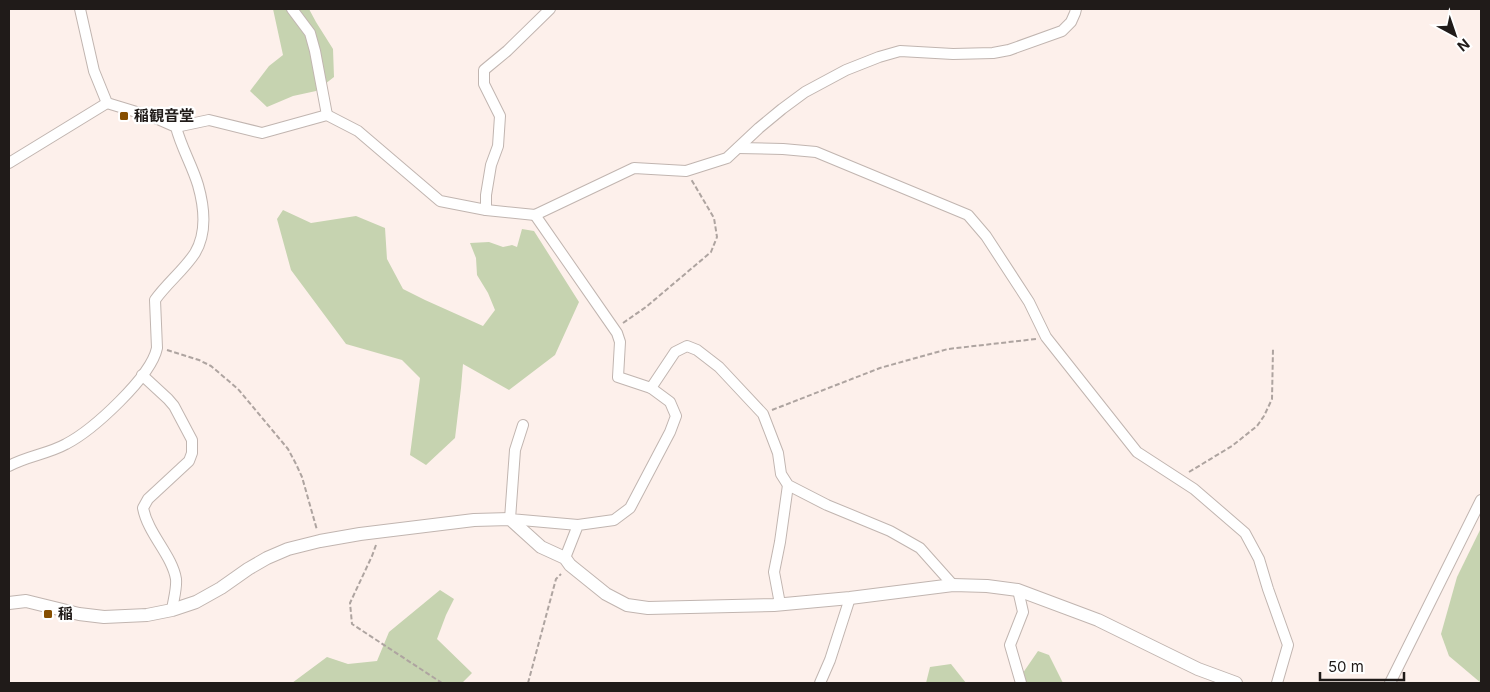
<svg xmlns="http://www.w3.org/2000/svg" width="1490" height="692" viewBox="0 0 1490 692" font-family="Inter,'Noto Sans JP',sans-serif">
<rect width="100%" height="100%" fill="#fdf0eb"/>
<g fill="#c6d3b0">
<path d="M273,9h36l7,13 17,27 1,28 -18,14 -23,5 -26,11 -17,-16 19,-25 14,-11z"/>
<path d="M283,210l28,13 45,-7 29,12 2,31 16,30 22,11 58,26 12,-16 -7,-17 -11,-18 -1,-17 -6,-15 19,-1 14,5 9,-2 5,2 5,-18 12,2 45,71 -24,53 -46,35 -46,-26 -2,24 -6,50 -29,27 -16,-10 10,-77 -18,-18 -56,-16 -55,-74 -14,-51z"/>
<path d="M1481,528v155l-32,-27 -8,-22 16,-57z"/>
<path d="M440,590l14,9 -8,16 -9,24 35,34 -10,10h-170l35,-26 21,7 29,-3 12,-29z"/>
<path d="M1038,651l11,4 14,28h-47z"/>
<path d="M951,664l15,19h-40l4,-16z"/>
</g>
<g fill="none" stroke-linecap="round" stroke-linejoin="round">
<g stroke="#c1b5b0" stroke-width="12">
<g id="minor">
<path d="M292,9l18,24 5,18 12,64"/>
<path d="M176,127l33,-7 53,13 65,-18 31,16 82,70 46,9 49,5 99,-47 52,3 41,-13 32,-30 23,-19 23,-17 41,-22 33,-13 21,-6 53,3 40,-1 16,-3 53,-19 9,-9 4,-9 1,-4"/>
<path d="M738,148l45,1 33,3 152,63 18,21 43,66 17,35 91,115 57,37 51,44 14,26 9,30 20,56 -11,38"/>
<path d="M9,163l98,-60"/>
<path d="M486,210v-15l5,-30 7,-19 2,-30 -16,-32v-14l23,-19 43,-42"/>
<path d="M535,215l82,118 3,9 -2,35 33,11 19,14 6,14 -6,16 -40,76 -16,12 -36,5 -13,33"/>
<path d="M142,375l26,24 6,7 18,34v13l-3,8 -41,38 -5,9c5,26 29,47 33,71 1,10 -3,22 -4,31"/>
<path d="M651,388l24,-36 12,-6 10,4 22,17 44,47 15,39 3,21 7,11 39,20 63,26 30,17 33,37"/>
<path d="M523,425l-8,25 -5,69 68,6"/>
<path d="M9,466c18,-10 39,-12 57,-22 27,-14 85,-67 91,-96l-2,-48c12,-17 29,-30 40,-47 12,-20 9,-47 3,-68 -6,-20 -17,-38 -22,-58l-23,-10 -46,-14 -13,-32 -14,-62"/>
<path d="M1018,590l5,22 -13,33 11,38"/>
<path d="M780,604l-6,-32 6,-30 8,-57"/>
<path d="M820,683l10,-23 20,-62"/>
<path d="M1390,683l91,-183"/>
</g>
</g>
<g stroke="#c1b5b0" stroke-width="14">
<path id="tertiary" d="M9,603l17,-2 53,13 25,3 43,-2 25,-5 24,-8 25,-14 27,-19 19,-11 21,-9 32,-8 40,-7 114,-14 36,-1 31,28 24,11 5,7 36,29 21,11 21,3 126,-3 76,-7 103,-13 34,1 31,4 80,30 100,49 38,14"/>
</g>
<g stroke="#aea4a0" stroke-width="2" stroke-dasharray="5 2.5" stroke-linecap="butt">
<path d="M623,323l23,-16 65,-55 6,-15 -3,-19 -23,-39"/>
<path d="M167,350l32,10 12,6 27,23 50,60 8,15 6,13 15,53"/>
<path d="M772,410l108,-42 68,-19 88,-10"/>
<path d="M1189,472l43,-26 25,-20 7,-10 8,-17 1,-50"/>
<path d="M376,545l-4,11 -22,47 2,21 90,59"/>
<path d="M528,683l28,-104 5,-5"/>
</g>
<use href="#minor" stroke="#fff" stroke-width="10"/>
<use href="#tertiary" stroke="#fff" stroke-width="12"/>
</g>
<g fill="#864e00" stroke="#fff" stroke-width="2">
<rect x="119" y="111" width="10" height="10" rx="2.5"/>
<rect x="43" y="609" width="10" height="10" rx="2.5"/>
</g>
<g text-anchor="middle" stroke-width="4.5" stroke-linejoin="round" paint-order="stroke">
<g font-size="15" font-weight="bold" fill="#201b19" stroke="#fff" text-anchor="start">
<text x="134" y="121">稲観音堂</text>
<text x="58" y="619">稲</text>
</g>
</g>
<rect width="1490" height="692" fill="none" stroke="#201b19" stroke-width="20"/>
<g transform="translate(1455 35) rotate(140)" stroke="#ffffff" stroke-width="4" paint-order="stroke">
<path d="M0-4L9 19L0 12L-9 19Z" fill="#201b19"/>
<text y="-8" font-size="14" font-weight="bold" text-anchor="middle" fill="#201b19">N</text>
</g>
<path d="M1320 672v8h84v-8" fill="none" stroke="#201b19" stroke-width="2.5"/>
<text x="1328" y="672" font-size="15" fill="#201b19" stroke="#ffffff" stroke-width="4" paint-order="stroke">50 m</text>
</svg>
